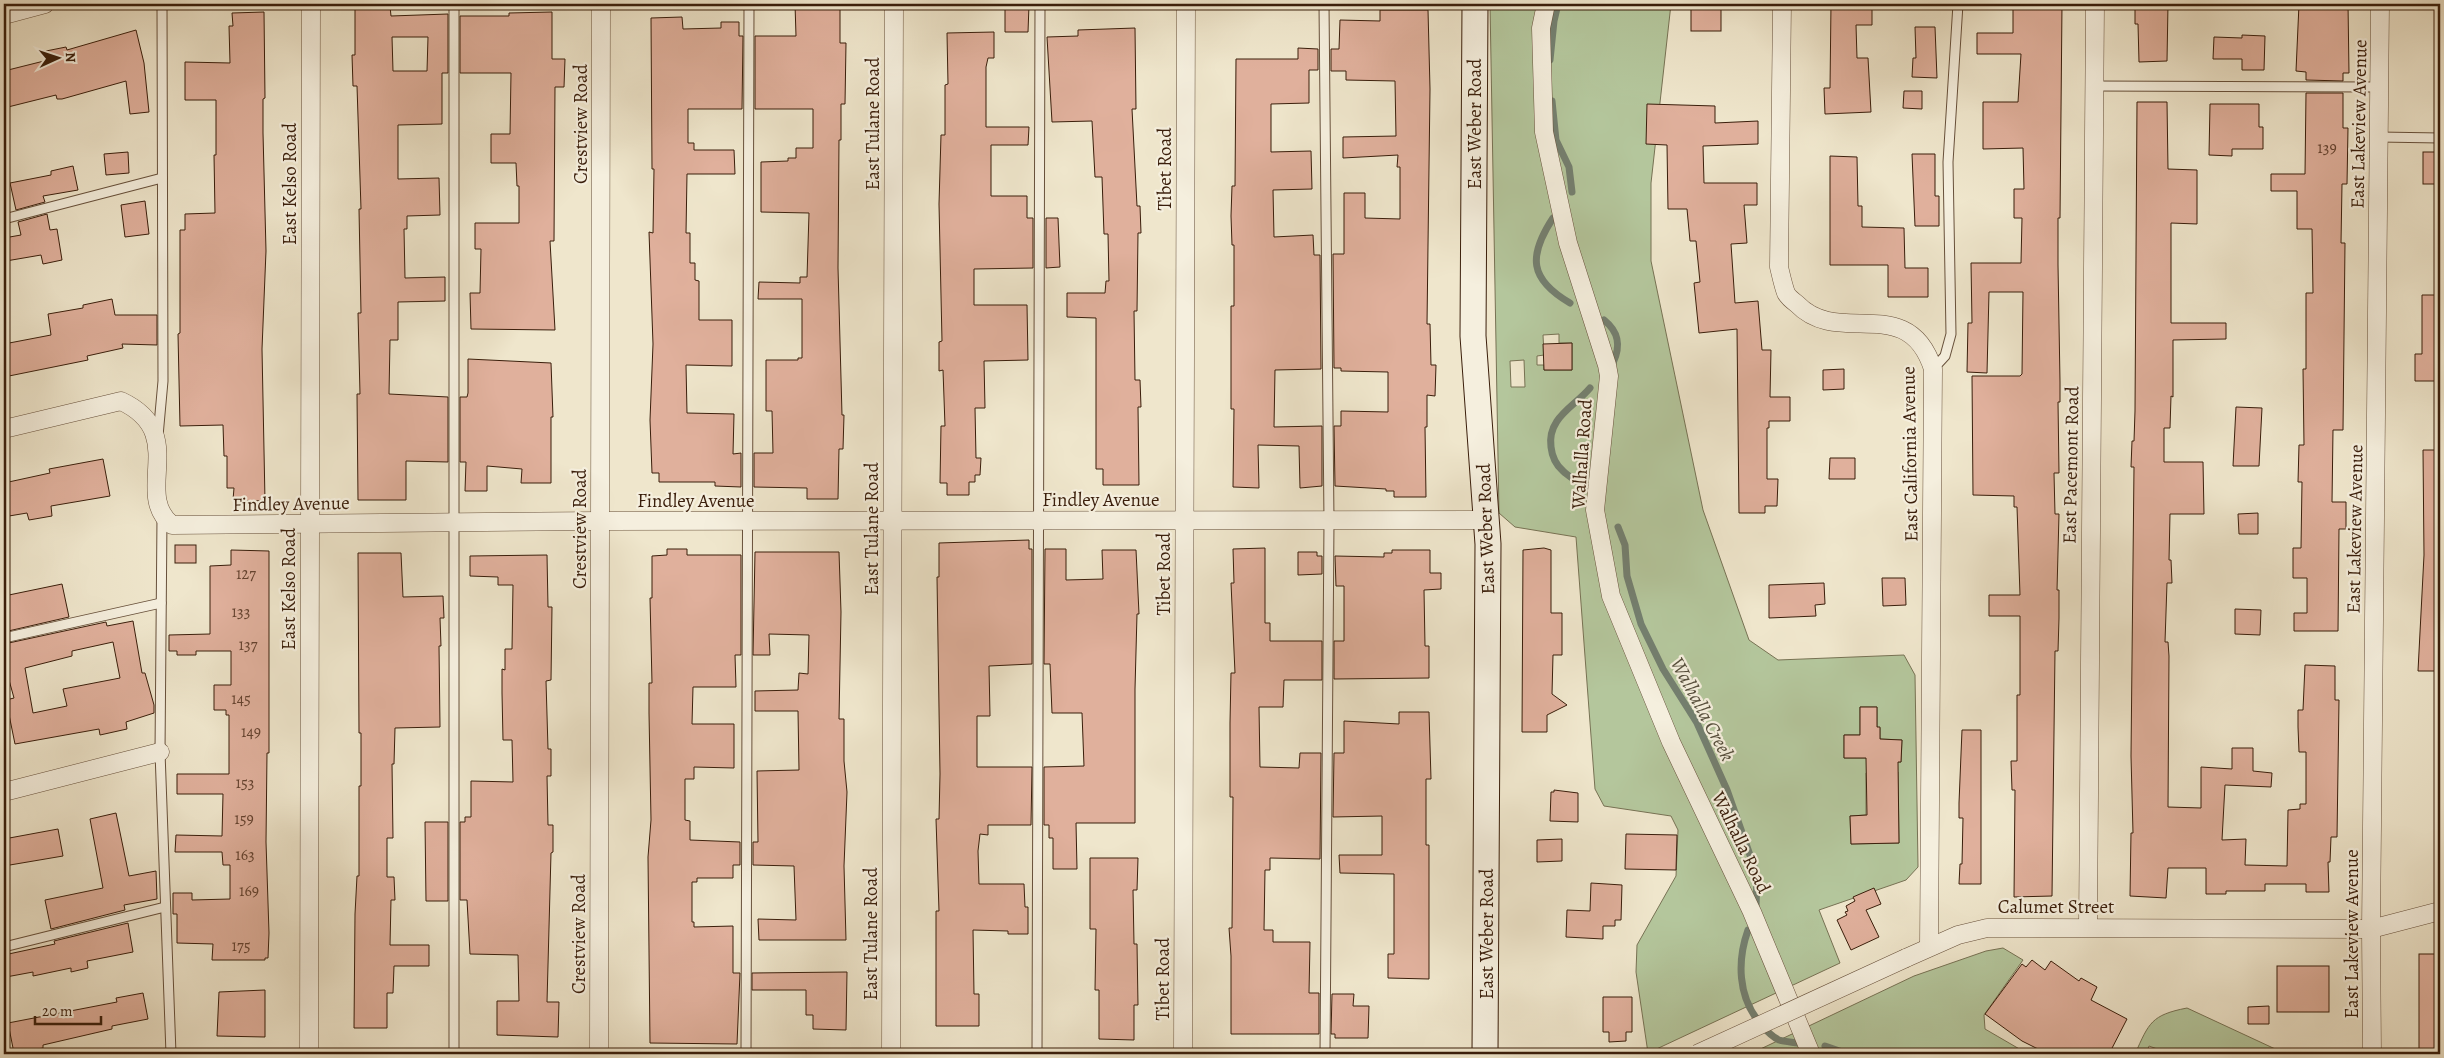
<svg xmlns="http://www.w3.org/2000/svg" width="2444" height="1058" viewBox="0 0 2444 1058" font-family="Alegreya,serif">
<rect width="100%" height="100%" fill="#efe6cc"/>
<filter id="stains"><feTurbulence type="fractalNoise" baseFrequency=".004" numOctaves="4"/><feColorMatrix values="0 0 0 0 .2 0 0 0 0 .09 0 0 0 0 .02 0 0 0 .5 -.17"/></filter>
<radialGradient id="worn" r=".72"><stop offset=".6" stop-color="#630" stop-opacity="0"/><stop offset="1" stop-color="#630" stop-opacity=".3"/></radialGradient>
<g fill="#b4c69c" stroke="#777254" fill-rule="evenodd">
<path d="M1490,4h181l-20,179v78l52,249 46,130 29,20 126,-5 11,20 3,192 -12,13 -87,30 21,53 -192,90 -12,-81 1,-27 39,-69 2,-46 -7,-14 -67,-10 -9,-17 -19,-252 -61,-10 -16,-14zM1559,334v9h13v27h-28v-5h-7v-9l7,-1 -1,-20zM1524,360l1,27h-14l-1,-26zM1860,707h17v20l3,1v11l22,1 -1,22h-26v-4h-31v-23h16zM1898,772l1,71 -48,1 -1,-28 16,-1v-42z"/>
<path d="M2003,948l20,12 -39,55 1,14 43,25h-278l164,-78 72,-25z"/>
<path d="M2187,1008l99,46h-127l1,-4 -11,-4 -3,8h-11c14,-31 16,-39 52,-46z"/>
</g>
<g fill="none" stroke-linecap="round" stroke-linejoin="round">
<g stroke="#747f6f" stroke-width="7">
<path d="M1550,60l4,-39 4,-17"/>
<path d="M1552,101l4,39 13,27 3,25"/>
<path d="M1553,218c-25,38 -24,61 17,85"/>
<path d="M1604,320c15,12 17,26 9,43"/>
<path d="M1585,488c-7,-7 -16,-11 -22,-17 -7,-6 -11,-15 -12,-24 -4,-29 23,-40 39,-59"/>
<path d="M1618,527l7,18 2,31 14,48 22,45 34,54 30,67 30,85 -1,32"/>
<path d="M1748,930c-11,31 -10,66 11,92 6,7 11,14 20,18 6,2 13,2 19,3"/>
<path d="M1825,1046l23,8"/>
</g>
</g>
<g fill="#e0b09c" stroke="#3a1e0b" fill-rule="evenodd">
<path d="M795,4h45v39h6l-1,61h-4v36h-2l-1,128 4,147h2l-1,34h-4l-1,50h-31v-11l-53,-1v-34h19l-1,-42h-6v-51h32v-2h4v-59h-44l1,-17 41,1v-6h7l2,-64 -48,-1v-50l27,-1v-3h8v-10h17v-39h-58v-73h41z"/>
<rect x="1691" y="4" width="30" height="27"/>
<path d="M1831,4h41v21h-16l1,33h11l3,54 -46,2 -1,-26h6z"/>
<path d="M2013,4h49l-2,214h-2v47l2,117v20h-2l1,71h-5l1,41h4l-2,76h2v28l-1,33h-3l-3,245 -38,1 1,-107h-3l-1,-29h6v-66h3v-79h-31v-21h31l-3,-88h-3v-11l-41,-1 -1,-119h48l2,-2 1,-82h-34l-2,81 -20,-1 1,-49h4l-1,-60h50l1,-45h-8v-29h10l-1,-41 -40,1v-47h35l3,-48h-44v-21h36z"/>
<path d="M2135,4h33l-1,57 -28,1 -1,-38h-3z"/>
<path d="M2299,4h49l1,69h-6v8l-37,-1v-8l-10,-1z"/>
<path d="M1029,5l-1,27h-23v-26z"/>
<path d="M355,6h35l1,10 57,-2v59h-6v51l-44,1v54l41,-1 1,37 -33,1v13h-3l1,49 40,-1v24l-47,1v38h-8l-1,54 59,3v65l-42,-1v39h-48l-1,-106h3l-2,-81h3l-2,-104h2l-4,-123h-4l-1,-31h3zM392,37h36l-1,34h-34z"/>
<path d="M1380,10h48l2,79 -3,235h3l1,41h5l-1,31 -8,-1v32h-2l1,70h-32v-6h-8v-2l-51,-3 -1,-60h7v-15l47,1v-40l-47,-1v-3h-7l-1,-114h11v-61h21v25l35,1v-52h-3l1,-12 -55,3v-21l53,-1 -1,-55 -49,-1v-9h-15v-22h8l1,-29 40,1z"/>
<path d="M264,12l1,86 -2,1v34l3,118 -4,98 3,152 -32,-1 1,-12h-7v-32h-3l-1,-31 -43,1 -2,-92 2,-1v-103h5v-16l30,-1 -1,-58h2v-55h-31v-38l45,1 -1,-37h4l-1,-13z"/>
<path d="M552,12v47h13l-1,28h-9l-1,154h-4l5,89 -84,-1 -1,-36h10l1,-44h-6v-26h44v-37h-2l-1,-23h-25v-29h19l1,-61h-51v-57h49v-3z"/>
<path d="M682,17l1,12 38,-1v-6h18v14h4l-1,73h-54v34h6v7h40l1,24h-48l-1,59h4v30h5v17l4,1v39h33v46l-46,-1 1,48 47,1 -1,40 8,-1v34l-26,-1v-4h-56v-9h-7l-2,-53 3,-76 -4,-112 4,1 1,-64h-2l-1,-151z"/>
<path d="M1915,27h20l2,51 -25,-1 1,-19h3z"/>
<path d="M1135,28l1,81h-4l5,97h3l1,27h-3l-1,78h-3l1,69h5l1,27h-3l1,78h-36v-16h-7v-151l-29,-1v-24h38l1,-12h3l-1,-47h-4l-2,-57h-7l-3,-56 -40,1 -5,-85 31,-1v-6z"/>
<path d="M136,30l8,33 5,49 -19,2 -4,-33 -64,18h-5l-1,-4 -52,13v-37l44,-11 -2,-9 20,-4 1,3z"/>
<path d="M994,32v26h-6l-2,9v60h43l-1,18h-37v51h36v22h6v50l-59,1v36h53l1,55 -44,1 1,47h-10l1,50h5l-1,17h-5v7h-6v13h-22v-12h-7l1,-57h4l-2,-56 -4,1v-29l3,-1 -3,-137 2,-69h4v-50l3,-1 -1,-51z"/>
<path d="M2242,35l23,1 -1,34h-22v-11h-29l1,-22 28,1z"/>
<path d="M1298,48l20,1v21h-9v33l-38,1v48l40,-1 1,38 -39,1 1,47 39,-2 1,20h6l1,114 -46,1 -1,57 48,-1v60l-22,2 -1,-42 -41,-1 1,43 -26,-1 1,-78h-3v-103h3v-61h-2l-1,-29 1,-30h3l1,-127h62z"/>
<path d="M1904,91h18v18l-19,-1z"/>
<path d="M2306,93h37v35h5l-1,56h-5l-1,59h4l-2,187h-10l-1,72h14v27h-7l-1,102h-44v-18h13v-35h-14v-30h8l1,-66h-4l1,-37h5l-1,-76h3v-76h7l-1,-64h-15v-38h-26v-17h34z"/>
<path d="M2137,102h30l1,67 29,1v54l-26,-1v100h55v16l-53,1v57l-2,-1 -1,32h-6v34h39l1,52h-34l-1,46h2l1,23h-5l-2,59h3l1,14 -1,151 33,1v-41l31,2v-21h21v23l19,2 -1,14 -46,-2 -3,55 24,-1 -1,26 42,1 1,-56 12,-1v-5h6v-52h-7l-1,-25v-17h5l2,-45 30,1v34h4l-2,137h-6l-1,25h-2l1,30h-23v-8h-41v7h-39v3h-20v-26h-38l-2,30 -36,-2 1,-63h2l-2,-77 3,-289h-3l1,-26h2l1,-30z"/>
<path d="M1647,104l68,2v17l43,-2v23l-55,2 1,37h53v22h-13l3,38 -16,1 4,59 23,-2 4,49h9l-1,47h20v24h-21v7h-2v51h11l-1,27h-12v7h-26l-2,-184 -38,4 -5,-50 6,-1 -4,-41h-6l-3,-32h-19l-1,-64 -21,-1z"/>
<path d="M2210,104h49v23h4v22h-31v7l-23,-1z"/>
<path d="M128,152l1,21 -23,2 -2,-21z"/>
<rect x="2423" y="152" width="17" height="32"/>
<path d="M1912,154h23v42h4v30h-24z"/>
<path d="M1830,156l27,1 1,49h4v21l42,1 1,40h23v29h-40v-32h-58z"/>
<path d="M73,166l5,24 -35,6 2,6 -29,8 -6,-27 41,-8v-4z"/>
<path d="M145,201l4,33 -24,3 -4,-32z"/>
<path d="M47,214l3,16 7,-1 5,31 -19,4 -2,-9 -35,6 -2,-23 17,-3 -3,-13z"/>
<path d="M1046,218h12l2,49 -14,1z"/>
<path d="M2422,295h18v86h-25v-27h7z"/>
<path d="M112,299l3,16h42v30l-35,-1 1,4 -36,8 1,4 -84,17v-33l47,-9 -3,-21 35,-6v-3z"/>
<path d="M1572,343v27h-28l-1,-26z"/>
<path d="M468,359l83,4 2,54h-2v66h-30l1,-14 -35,-3v25h-22l1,-29h-6v-65h7l1,-4z"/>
<path d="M1844,369v20l-21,1v-20z"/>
<path d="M2236,407l26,1 -3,58h-26z"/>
<path d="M2423,450h17v221h-22l6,-116z"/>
<path d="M1830,458h25v21h-26z"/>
<path d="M103,459l7,37 -59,10 1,10 -23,4 -2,-7 -18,3 -1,-5 -4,1v-29l46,-10 -1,-4z"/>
<path d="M2258,513v21h-19l-1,-20z"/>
<path d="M1029,540v9h3v115l-43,2 1,50h-13v51h55l-1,58h-43v10l-8,-1 -2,17 1,33h45l1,23h3v27h-20v-3l-35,-1 1,64h5v32h-43v-115h3l-3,-92h3l1,-45 -3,-197h2v-34z"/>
<rect x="175" y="545" width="21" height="18"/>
<path d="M1265,548v75h5v18h52v39h-38l-1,27h-24l1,60 39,1 1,-15h21l-1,106 -50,-1v12h-5l-1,60h9v12h37l-1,51h10v41h-88v-78l-2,-28h3l1,-131h-3v-74l1,-50h4l-4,-90h3l-1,-34z"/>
<path d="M1544,548l7,2v63h11v42h-9l-1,39 15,11 -20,10v17h-25l1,-182z"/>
<path d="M667,549h20v6h54v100h-6l1,32h-43l-1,37h42v44l-40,-1v12h-9v41l5,1v19l50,2v23h-7v13h-36v4h-5v40h2v5l39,-1v47h7l-3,71 -87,-1 -2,-186 3,-37 -2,-107v-30h3l-2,-85h2v-42l15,-1z"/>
<path d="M1045,549h21v31l37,-1 -1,-29h34l3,64h-2l-2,75v134h-59l1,46h-24v-31h-4v-13h-5v-58l40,-1 -2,-53h-30l-2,-49h-6z"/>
<path d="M231,550l38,1v202h-2l-1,89 3,91 -1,25h-3v2h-53l1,-16 -36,-1v-29h-4v-21h19v7l38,-1v-34h-7l-1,-13h-47l1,-17 46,1 1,-42h-46v-20h52v-59h-3v-5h-12v-25h17v-34h-35v4h-19v-4h-8v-16l41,-1v-68l21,-1z"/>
<path d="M1392,550h38v23h11v16l-17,1 1,56h4v32l-95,1v-38h10v-55h-8l-1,-30 49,1v-4h8z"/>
<path d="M755,552h84l2,60 -2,107h5v42l3,31 -3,74 2,74h-87l-1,-21 38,1 -2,-54 -41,-1v-23h5l-1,-71 42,-1 -1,-59h-43v-20l43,-1 1,-17 9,1 1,-39 -40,-1 1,21h-17z"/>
<path d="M1298,552h19v4h5v18l-24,1z"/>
<path d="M358,553h43l2,44 40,-1 1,22h-4l1,28h-2l1,81 -45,1 -1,36h-2l1,74h-6v39h7l1,23h-4l-1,45h39v21h-35l-1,27h-6v35h-33l1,-114 2,-38h2v-90h2v-53h-2z"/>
<path d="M547,555l1,52h4l-1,73 -5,1 2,68h3v27h-4l1,49h5v27l-2,1 -4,149h12l-1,35 -61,-2v-34h22l-1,-46 -48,-1 -3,-54h-7v-78h5v-5h6v-36l42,1 -1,-42h-9l-1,-47v-24l3,1v-21h7l1,-64h-15v-8l-28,-1v-20z"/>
<path d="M1882,578h23l1,27 -23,1z"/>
<path d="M1824,583l1,21 -10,1 1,11 -47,2v-33z"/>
<path d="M62,584l7,33 -65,15v-36z"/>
<path d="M2235,609l26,1 -1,25 -25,-1z"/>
<path d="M133,621l9,52h3l9,32v8l-28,9 1,7 -27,6 -1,-6 -84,15 -9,-44 8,-2 -10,-36v-18l102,-22 1,4zM113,642l7,36 -57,11 4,17 -34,7 -8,-45 47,-12v-5z"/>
<path d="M1860,707h17v20h3v12l22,1 -1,22h-3l1,81 -48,1 -1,-28 17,-1 -1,-57h-22v-23h16z"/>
<path d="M1399,712h30l2,67h-5v66h3v134l-41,-1v-24h6v-80l-54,-1 -1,-18h43v-39l-49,1 1,-64h10v-32l55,3z"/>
<path d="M1962,730h19v154h-22l1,-20h2l1,-46h-4v-15z"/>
<path d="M1554,790l24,3v29l-28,-1 1,-29h3z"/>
<path d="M116,813l13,63 27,-5 1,28 -33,6 1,5 -74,19 -6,-29 58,-12 -13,-69z"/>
<path d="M425,822h23v79h-22z"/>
<path d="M58,829l5,27 -59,10v-27z"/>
<path d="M1626,834l51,1 -1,35 -51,-1z"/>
<path d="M1562,839v22l-25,1v-22z"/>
<path d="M1090,858h48l-1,32h-4l1,54h3l1,61h-4v35l-35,-1v-49h-4l1,-61h-6z"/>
<path d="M1591,883l31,2 -1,35h-6v6h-12v13l-37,-2 1,-27 23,1z"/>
<path d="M1874,888l7,16 -15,6 13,27 -28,13 -14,-30 10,-5 -2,-3 3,-1 -2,-5 9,-5 -2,-4z"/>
<path d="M128,923l5,29 -46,9 1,7 -17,4v-4l-38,8v-4l-27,5 -2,-22 51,-11 -1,-3z"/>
<rect x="2419" y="954" width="21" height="100"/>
<path d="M2032,960l13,10 6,-9 28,20 2,-3 16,9 -6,13 36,19 -18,35h-61l-26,-13 -37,-27 37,-50 4,3z"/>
<rect x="2277" y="966" width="52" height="46"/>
<path d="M847,972l-1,58 -33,-1v-14h-7v-25h-54v-17z"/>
<path d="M265,990v47l-48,-1 2,-44z"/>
<path d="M143,993l5,26 -36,7v3l-69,16v3l-29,5 -6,-30 109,-21 -1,-4z"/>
<path d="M1332,994h22l-1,12h16l-1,32h-33v-4h-4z"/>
<path d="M1603,997h29v35h-6v9l-17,1v-10h-6z"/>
<path d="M2269,1006v18h-21v-17z"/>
</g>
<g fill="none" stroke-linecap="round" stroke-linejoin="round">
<g stroke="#67503b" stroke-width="11">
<g id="lane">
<path d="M1324,4l5,517 -4,533"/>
<path d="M2095,86l284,1"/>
<path d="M2379,137l61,1"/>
<path d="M4,219l158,-41"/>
<path d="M1933,369l12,-13 6,-22 -3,-172 10,-158"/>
<path d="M158,436l5,-55 -1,-377"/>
<path d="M162,517l-2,235 11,302"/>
<path d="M4,638l157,-35"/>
<path d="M4,947l161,-40"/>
<path d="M454,1054v-1050"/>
<path d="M746,1054l3,-1050"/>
<path d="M1037,1054l3,-1050"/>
</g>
</g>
<g stroke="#67503b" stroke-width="19">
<g id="street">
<path d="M1546,4l-5,24 3,104 24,111 39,122 2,11 -14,134 16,86 60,146 81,170 59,142"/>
<path d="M1782,4l-3,263c2,8 4,18 7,26 2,4 7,8 11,11 42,44 111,-13 136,65l-4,578"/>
<path d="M4,15l41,-11"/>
<path d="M4,429l117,-28c69,32 11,92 51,124l428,-4 887,-1"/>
<path d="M4,792l156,-40"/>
<path d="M2088,927l7,-923"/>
<path d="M1906,958l52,-23 29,-7 384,1 69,-18"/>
<path d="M309,1054l2,-1050"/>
<path d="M599,1054l2,-1050"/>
<path d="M891,1054l3,-1050"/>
<path d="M1183,1054l3,-1050"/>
<path d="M2372,1054l-1,-125 9,-925"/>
</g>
</g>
<g stroke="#3a1e0b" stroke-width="27">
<path id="secondary" d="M1475,4l-2,332 15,208 -3,510"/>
</g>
<use href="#lane" stroke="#f5efde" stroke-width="9"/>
<use href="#street" stroke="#f5efde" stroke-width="18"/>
<use href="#secondary" stroke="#f5efde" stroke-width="25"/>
<g stroke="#67503b" stroke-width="19" stroke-linecap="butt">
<path id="street-bridge" d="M1697,1054l209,-96"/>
</g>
<use href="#street-bridge" stroke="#f5efde" stroke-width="18"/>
</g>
<g text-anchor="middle" stroke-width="4.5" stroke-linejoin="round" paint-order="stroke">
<g font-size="16" fill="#64422f">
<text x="2327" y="153">139</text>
<text x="246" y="579">127</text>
<text x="241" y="617">133</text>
<text x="248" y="650">137</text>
<text x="241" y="704">145</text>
<text x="251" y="737">149</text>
<text x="245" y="788">153</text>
<text x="244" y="824">159</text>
<text x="245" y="860">163</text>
<text x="249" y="896">169</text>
<text x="241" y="951">175</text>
</g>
<g font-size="19" fill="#3a1e0b" stroke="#f5efde">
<text transform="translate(580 124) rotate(-90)" y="7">Crestview Road</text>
<text transform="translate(872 124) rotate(-90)" y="7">East Tulane Road</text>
<text transform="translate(1474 124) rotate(-90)" y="7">East Weber Road</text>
<text transform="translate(2358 124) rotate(-89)" y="7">East Lakeview Avenue</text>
<text transform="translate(1164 169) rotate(-90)" y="7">Tibet Road</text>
<text transform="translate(289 184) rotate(-90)" y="7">East Kelso Road</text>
<text transform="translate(1581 454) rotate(-86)" y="7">Walhalla Road</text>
<text transform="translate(1909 454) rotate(-91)" y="7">East California Avenue</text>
<text transform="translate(2070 465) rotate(-89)" y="7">East Pacemont Road</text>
<text x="1101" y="506">Findley Avenue</text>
<text x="696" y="507">Findley Avenue</text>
<text transform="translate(291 503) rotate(-1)" y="7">Findley Avenue</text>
<text transform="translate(579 529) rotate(-90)" y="7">Crestview Road</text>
<text transform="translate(871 529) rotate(-90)" y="7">East Tulane Road</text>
<text transform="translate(1485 529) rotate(-92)" y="7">East Weber Road</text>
<text transform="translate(2354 529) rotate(-89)" y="7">East Lakeview Avenue</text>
<text transform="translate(1163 574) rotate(-90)" y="7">Tibet Road</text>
<text transform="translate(288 589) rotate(-90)" y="7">East Kelso Road</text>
<text transform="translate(1742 842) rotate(64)" y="7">Walhalla Road</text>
<text x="2056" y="913">Calumet Street</text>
<text transform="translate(578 934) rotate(-90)" y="7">Crestview Road</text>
<text transform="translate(870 934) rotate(-90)" y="7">East Tulane Road</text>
<text transform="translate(1486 934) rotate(-90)" y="7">East Weber Road</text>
<text transform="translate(2351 934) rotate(-90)" y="7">East Lakeview Avenue</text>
<text transform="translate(1162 979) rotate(-90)" y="7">Tibet Road</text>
</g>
<g font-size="20" font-style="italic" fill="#574f3d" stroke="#f5efde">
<text transform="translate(1703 709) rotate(62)" y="7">Walhalla Creek</text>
</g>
</g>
<rect width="2444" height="1058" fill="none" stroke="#efe6cc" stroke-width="20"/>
<rect x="5" y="5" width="2434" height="1048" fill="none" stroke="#3a1e0b" stroke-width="2.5"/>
<rect x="10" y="10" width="2424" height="1038" fill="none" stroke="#3a1e0b"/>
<g transform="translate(58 58) rotate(87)" stroke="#f5efde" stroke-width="4" paint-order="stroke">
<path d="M0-4L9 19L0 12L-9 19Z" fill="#3a1e0b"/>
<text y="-8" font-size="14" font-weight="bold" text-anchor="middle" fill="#3a1e0b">N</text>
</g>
<path d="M35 1016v8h66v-8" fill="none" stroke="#3a1e0b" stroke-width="2.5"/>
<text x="42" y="1016" font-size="15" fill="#3a1e0b" stroke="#f5efde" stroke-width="4" paint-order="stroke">20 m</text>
<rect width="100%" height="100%" filter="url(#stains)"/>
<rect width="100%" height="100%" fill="url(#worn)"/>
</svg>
